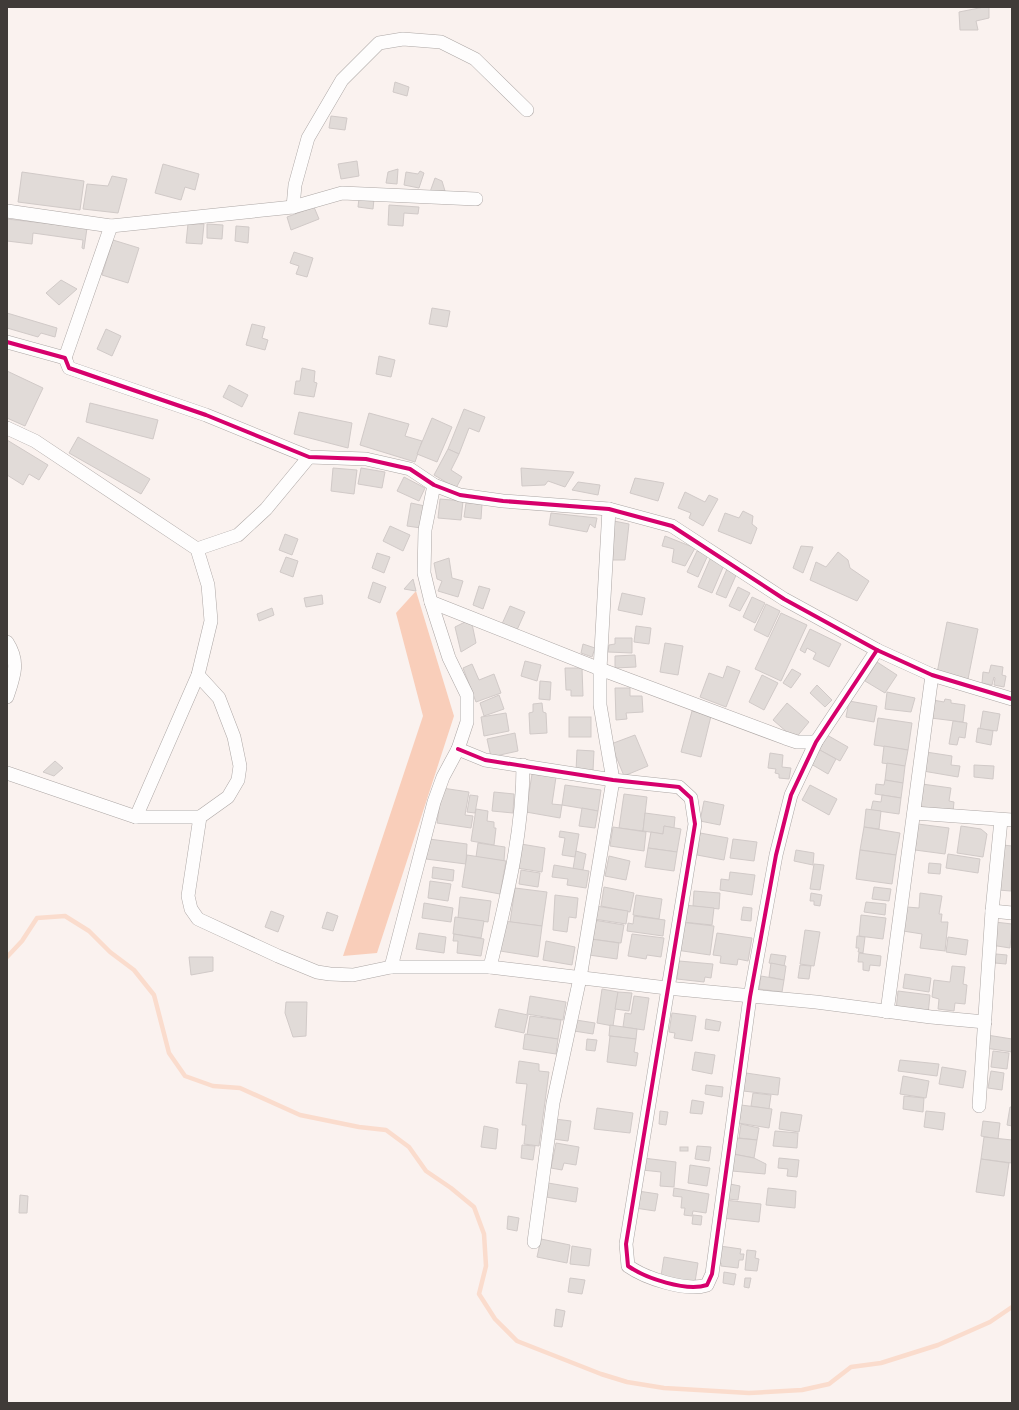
<svg xmlns="http://www.w3.org/2000/svg" width="1019" height="1410" viewBox="0 0 1019 1410" font-family="'Public Sans',sans-serif">
<rect width="100%" height="100%" fill="#faf2ef"/>
<path fill="#f9ceba" d="M416,591l38,125 -77,237 -34,3 80,-240 -27,-103z"/>
<g fill="none" stroke-linecap="round" stroke-linejoin="round">
<path stroke="#fadccd" stroke-width="4.5" d="M7,957l15,-16 15,-23 28,-2 24,15 21,21 24,18 20,25 15,58 16,23 28,10 27,2 60,27 59,12 27,3 23,17 17,24 25,17 23,19 10,27 2,32 -7,28 16,25 22,22 84,33 26,8 37,6 85,5 53,-3 27,-6 22,-17 30,-4 57,-18 52,-23 22,-15"/>
</g>
<g fill="#e1dbd8" stroke="#d1cac8">
<path d="M984,7h5v11l-13,3 2,9h-18l-1,-18z"/>
<path d="M395,82l14,5 -2,9 -14,-4z"/>
<path d="M331,116l16,2 -2,12 -16,-2z"/>
<path d="M357,161l2,15 -18,3 -3,-15z"/>
<path d="M163,164l36,10 -4,16 -10,-3 -4,13 -26,-7z"/>
<path d="M398,169l-1,15 -11,-1 2,-11z"/>
<path d="M420,171l4,2 -5,15 -15,-3 2,-13 12,2z"/>
<path d="M22,172l62,9 -4,29 -62,-8z"/>
<path d="M112,176l15,3 -9,34 -35,-4 4,-25 21,2z"/>
<path d="M435,178l7,3 3,10 -15,1z"/>
<path d="M359,198l15,1 -1,10 -15,-2z"/>
<path d="M389,205l30,2 -1,7 -14,-1 -1,13 -15,-1z"/>
<path d="M314,207l5,12 -28,11 -4,-13z"/>
<path d="M7,219l80,9 -3,21 -2,-1 1,-8 -50,-7 -1,11 -25,-3z"/>
<path d="M188,224h16l-2,20 -16,-1z"/>
<path d="M207,224l16,1 -1,14 -15,-1z"/>
<path d="M236,226l13,1 -1,16 -13,-2z"/>
<path d="M113,240l26,8 -11,35 -26,-8z"/>
<path d="M294,252l19,6 -6,19 -11,-3 3,-8 -9,-3z"/>
<path d="M61,280l16,9 -18,16 -13,-12z"/>
<path d="M432,308l18,3 -3,16 -18,-3z"/>
<path d="M7,313l50,15 -2,9 -14,-4 -3,4 -31,-9z"/>
<path d="M252,324l13,3 -3,11 6,2 -3,10 -19,-5z"/>
<path d="M106,329l15,7 -9,20 -15,-7z"/>
<path d="M379,356l16,4 -4,17 -15,-3z"/>
<path d="M302,368l13,3 -1,11 3,1 -3,14 -20,-3 2,-13h4z"/>
<path d="M7,371l36,17 -18,38 -18,-8z"/>
<path d="M229,385l19,10 -6,12 -19,-10z"/>
<path d="M90,403l68,17 -5,19 -67,-17z"/>
<path d="M464,409l21,8 -6,15 -10,-4 -10,26 -11,-5z"/>
<path d="M299,412l53,11 -4,25 -54,-14z"/>
<path d="M369,413l40,11 -4,12 17,5 -7,21 -55,-17z"/>
<path d="M432,418l20,9 -15,35 -20,-8z"/>
<path d="M78,437l72,42 -9,15 -72,-41z"/>
<path d="M7,440l41,25 -9,15 -10,-6 -6,11 -16,-10z"/>
<path d="M448,449l11,5 -8,16 11,7 -6,11 -22,-13z"/>
<path d="M333,468l24,2 -3,24 -23,-3z"/>
<path d="M361,468l24,4 -3,16 -24,-4z"/>
<path d="M521,468l53,4 -9,15 -17,-6 -3,4 -23,1z"/>
<path d="M404,477l21,11 -6,13 -22,-10z"/>
<path d="M635,478l29,5 -6,18 -28,-8z"/>
<path d="M578,482l22,3 -2,10 -26,-5z"/>
<path d="M685,492l20,10 4,-7 9,4 -15,27 -14,-8 2,-5 -13,-5z"/>
<path d="M440,499l23,2 -2,19 -23,-2z"/>
<path d="M411,503l14,3 -4,22 -14,-2z"/>
<path d="M466,503l16,1 -1,15 -17,-2z"/>
<path d="M743,511l10,5 -1,8 5,4 -6,16 -33,-13 7,-18 14,5z"/>
<path d="M551,513l46,5 -2,10 -5,-4 -3,8 -38,-7z"/>
<path d="M614,521l15,3 -4,36h-16z"/>
<path d="M390,526l20,9 -7,16 -20,-10z"/>
<path d="M285,534l13,5 -6,16 -13,-5z"/>
<path d="M665,536l30,12 -10,18 -13,-4 2,-13 -12,-3z"/>
<path d="M801,546l12,1 -10,26 -10,-5z"/>
<path d="M697,551l11,4 -10,22 -11,-5z"/>
<path d="M838,552l10,8 2,8 19,13 -12,20 -47,-21 6,-18 10,5z"/>
<path d="M377,553l13,4 -6,16 -12,-5z"/>
<path d="M286,557l12,4 -5,16 -13,-5z"/>
<path d="M449,558l3,20 11,3 -5,16 -20,-6 4,-10 -5,-2 -3,-16z"/>
<path d="M710,559l14,6 -12,28 -14,-6z"/>
<path d="M727,569l10,4 -11,25 -10,-4z"/>
<path d="M413,579l3,12 -12,-2z"/>
<path d="M373,582l13,5 -6,16 -12,-5z"/>
<path d="M479,586l11,3 -7,20 -10,-4z"/>
<path d="M738,587l12,6 -10,18 -11,-5z"/>
<path d="M622,593l23,5 -3,17 -24,-5z"/>
<path d="M322,595l1,9 -17,3 -2,-9z"/>
<path d="M752,597l13,6 -10,20 -12,-6z"/>
<path d="M766,604l14,7 -12,26 -14,-7z"/>
<path d="M510,606l15,6 -8,18 -15,-6z"/>
<path d="M272,608l2,7 -15,6 -2,-7z"/>
<path d="M781,613l26,12 -26,56 -26,-12z"/>
<path d="M471,619l5,24 -15,9 -6,-25z"/>
<path d="M947,622l31,7 -10,50 -31,-6z"/>
<path d="M636,626l15,2 -2,16 -15,-2z"/>
<path d="M810,629l31,15 -12,23 -16,-8 3,-6 -9,-5 -2,5 -5,-3z"/>
<path d="M615,638h17v15l-24,-1 1,-7 6,-1z"/>
<path d="M665,643l18,3 -5,29 -18,-3z"/>
<path d="M583,644l12,4 -3,9 -11,-4z"/>
<path d="M635,655l1,12 -21,1v-12z"/>
<path d="M525,661l16,4 -4,16 -16,-5z"/>
<path d="M877,662l20,13 -12,18 -20,-12z"/>
<path d="M472,664l7,16 15,-6 7,19 -25,9 -13,-34z"/>
<path d="M991,665l12,2 -1,8 4,1 -2,11 -10,-2 1,-7 -1,-1 -2,8 -10,-2 1,-11 6,1z"/>
<path d="M727,666l13,5 -14,36 -26,-10 9,-24 14,5z"/>
<path d="M565,668h17l1,28h-12v-6h-5z"/>
<path d="M792,669l9,5 -10,14 -8,-5z"/>
<path d="M762,675l16,8 -14,27 -15,-8z"/>
<path d="M540,681l11,1 -1,18 -11,-1z"/>
<path d="M817,685l15,15 -7,7 -15,-14z"/>
<path d="M615,688h15v8h12l1,16 -17,1 1,6 -11,1z"/>
<path d="M887,692l28,6 -4,14 -26,-3z"/>
<path d="M499,695l5,14 -20,7 -4,-13z"/>
<path d="M945,699l6,1v3l14,2 -2,17 -32,-4 2,-18 11,2z"/>
<path d="M849,701l28,5 -3,16 -28,-5z"/>
<path d="M542,703l1,9 3,1 1,20 -17,1 -1,-21 4,-1v-8z"/>
<path d="M787,703l22,19 -14,17 -22,-19z"/>
<path d="M692,711l19,5 -10,41 -20,-5z"/>
<path d="M983,711l17,3 -3,17 -17,-2z"/>
<path d="M506,713l3,18 -25,5 -3,-19z"/>
<rect x="569" y="717" width="22" height="20"/>
<path d="M878,718l34,5 -4,27 -34,-5z"/>
<path d="M953,721l14,2 -2,15 -6,-1 -2,8 -8,-1z"/>
<path d="M978,728l15,3 -2,14 -15,-3z"/>
<path d="M515,733l3,18 -27,6 -4,-18z"/>
<path d="M635,735l13,31 -24,10 -13,-32z"/>
<path d="M827,735l21,12 -8,14 -22,-12z"/>
<path d="M884,746l24,4 -3,16 -23,-3z"/>
<path d="M818,749l18,10 -8,15 -17,-10z"/>
<path d="M577,750l17,1 -1,20h-17z"/>
<path d="M926,752l26,4 -1,9 9,1 -2,11 -35,-6z"/>
<path d="M770,753l13,2 -1,12 9,1 -2,11 -10,-1v-4l-4,-1 1,-4 -8,-1z"/>
<path d="M55,761l8,7 -9,8 -11,-4z"/>
<path d="M887,763l18,3 -2,17 -18,-3z"/>
<path d="M974,765l20,1 -1,13 -19,-2z"/>
<path d="M532,774l24,3 -4,27 10,1 -2,13 -34,-6z"/>
<path d="M885,780l18,3 -2,15 -26,-4 1,-10 8,1z"/>
<path d="M922,784l29,4 -2,13 5,1 -1,10 -34,-5z"/>
<path d="M565,785l36,5 -3,21 -36,-6z"/>
<path d="M810,785l27,14 -8,16 -27,-15z"/>
<path d="M442,788l27,4 -4,23 8,1 -2,12 -34,-5z"/>
<path d="M494,792l20,2 -1,19 -21,-2z"/>
<path d="M624,794l23,3 -4,34 -24,-3z"/>
<path d="M470,795l8,1 -3,17 -8,-1z"/>
<path d="M882,795l19,3 -2,16 -28,-4 2,-9 8,1z"/>
<path d="M704,801l20,4 -4,20 -20,-4z"/>
<path d="M582,808l16,3 -3,17 -16,-2z"/>
<path d="M476,809l12,2 -1,10 7,1v6h2l-2,17 -23,-4z"/>
<path d="M866,809l15,2 -2,18 -15,-2z"/>
<path d="M645,813l30,4 -1,11 -10,-2 -1,8 -20,-3z"/>
<path d="M918,824l31,4 -4,26 -30,-4z"/>
<path d="M664,826l17,3 -4,23 -29,-4 3,-16 12,2z"/>
<path d="M961,826l20,3 6,5 -4,23 -26,-4z"/>
<path d="M613,827l33,5 -2,19 -34,-5z"/>
<path d="M864,827l36,6 -4,22 -36,-5z"/>
<path d="M560,831l19,3 -4,23 -13,-2 3,-17 -6,-1z"/>
<path d="M700,833l28,5 -4,22 -27,-5z"/>
<path d="M429,839l38,5 -1,20 -40,-5z"/>
<path d="M733,839l24,3 -3,19 -24,-3z"/>
<path d="M478,843l27,4 -1,14 -28,-4z"/>
<path d="M521,844l24,4 -3,24 -25,-4z"/>
<path d="M1003,845l9,1 -1,45 -13,-1z"/>
<path d="M648,848l29,4 -3,19 -29,-4z"/>
<path d="M796,850l18,3 -1,12 -19,-4z"/>
<path d="M860,850l36,5 -4,29 -36,-5z"/>
<path d="M576,851l10,3 -3,16 -10,-1z"/>
<path d="M948,854l32,5 -2,14 -32,-5z"/>
<path d="M467,855l39,6 -6,33 -38,-7z"/>
<path d="M609,856l21,5 -4,19 -21,-4z"/>
<path d="M929,863l12,1 -1,10 -12,-1z"/>
<path d="M814,864l10,1 -4,25 -10,-1z"/>
<path d="M554,865l35,6 -3,17 -19,-3 1,-6 -16,-2z"/>
<path d="M433,867l21,3 -1,11 -21,-3z"/>
<path d="M521,870l19,3 -2,14 -19,-3z"/>
<path d="M730,872l25,3 -3,20 -32,-5 1,-11 8,1z"/>
<path d="M430,881l21,3 -3,17 -20,-3z"/>
<path d="M604,887l30,6 -4,19 -29,-6z"/>
<path d="M874,887l17,2 -2,12 -17,-2z"/>
<path d="M515,888l32,4 -5,34 -32,-4z"/>
<path d="M694,891l26,2 -1,16 -26,-3z"/>
<path d="M811,893l11,2 -2,11 -6,-1v-4h-4z"/>
<path d="M920,893l22,3 -3,18h3l-1,8h7l-3,29 -25,-3 2,-14 -19,-3 4,-24 12,1z"/>
<path d="M555,895l23,3 -2,20 -7,-1 -2,15 -14,-2z"/>
<path d="M636,895l26,4 -3,20 -26,-4z"/>
<path d="M460,897l31,4 -3,21 -30,-4z"/>
<path d="M866,902l20,2 -1,11 -21,-3z"/>
<path d="M424,903l29,5 -2,14 -29,-4z"/>
<path d="M684,905l30,3 -2,17 -30,-3z"/>
<path d="M596,906l32,5 -2,13 -32,-5z"/>
<path d="M743,907l9,1 -1,13 -10,-1z"/>
<path d="M271,911l13,5 -6,16 -13,-5z"/>
<path d="M327,912l11,4 -5,15 -11,-3z"/>
<path d="M861,915l25,3 -3,21 -24,-3z"/>
<path d="M634,916l31,4 -2,16 -36,-5 1,-8 5,1z"/>
<path d="M455,917l29,4 -3,17 -28,-4z"/>
<path d="M594,920l30,5 -3,18 -30,-4z"/>
<path d="M504,921l38,5 -4,31 -38,-6z"/>
<path d="M680,922l34,4 -4,29 -34,-5z"/>
<path d="M995,922l17,2 -2,24 -19,-3z"/>
<path d="M805,930l15,2 -6,34 -14,-2z"/>
<path d="M419,933l27,4 -2,16 -28,-4z"/>
<path d="M717,933l35,5 -4,23 -10,-2 -1,6 -17,-2 1,-7 -8,-1z"/>
<path d="M454,934l30,5 -3,17 -24,-3 1,-12h-5z"/>
<path d="M632,934l32,4 -3,19 -14,-2 -1,4 -18,-3z"/>
<path d="M857,936l8,1 -2,16 -5,-1 1,-4h-3z"/>
<path d="M948,937l20,3 -2,15 -20,-3z"/>
<path d="M591,939l28,4 -2,16 -28,-4z"/>
<path d="M546,941l29,6 -3,18 -29,-5z"/>
<path d="M859,953l22,3 -1,10 -10,-1 -1,6 -6,-1v-8h-5z"/>
<path d="M771,954l15,2 -2,10 -15,-3z"/>
<path d="M996,954l11,1 -1,9 -11,-1z"/>
<path d="M189,957h24v14l-22,4z"/>
<path d="M679,961l34,3 -2,14 -6,-1 -1,5 -27,-3z"/>
<path d="M771,963l15,3 -2,14 -15,-3z"/>
<path d="M800,965l11,1 -2,13 -11,-1z"/>
<path d="M952,966l13,1 -2,17 4,1 -2,19 -10,-1 -1,8 -16,-2 1,-10 -7,-2 2,-17 16,2z"/>
<path d="M905,974l26,4 -2,14 -26,-4z"/>
<path d="M761,976l23,4 -2,12 -23,-3z"/>
<path d="M602,989l16,3 -5,34 -16,-3z"/>
<path d="M898,991l32,4 -2,19 -32,-4z"/>
<path d="M618,992l14,1 -3,18 -14,-2z"/>
<path d="M530,996l36,6 -3,18 -36,-6z"/>
<path d="M634,996l15,2 -5,32 -21,-3 2,-14 6,1z"/>
<path d="M286,1002h21l-1,34 -13,1 -8,-24z"/>
<path d="M499,1009l29,6 -4,18 -29,-6z"/>
<path d="M672,1013l24,3 -4,25 -18,-3 1,-5 -6,-1z"/>
<path d="M530,1016l31,4 -3,19 -31,-4z"/>
<path d="M706,1019l15,3 -2,9 -14,-2z"/>
<path d="M576,1020l19,3 -2,11 -19,-3z"/>
<path d="M610,1025l27,4 -1,10 -27,-3z"/>
<path d="M525,1034l33,5 -2,15 -33,-5z"/>
<path d="M987,1035l25,4v13l-27,-4z"/>
<path d="M610,1036l26,3 -2,13 4,1 -2,13 -29,-4z"/>
<path d="M587,1039l10,1 -2,11 -9,-1z"/>
<path d="M993,1051l16,2 -2,16 -16,-2z"/>
<path d="M695,1052l20,3 -3,19 -20,-4z"/>
<path d="M900,1060l39,4 -2,12 -39,-5z"/>
<path d="M519,1061l20,3v7l10,1 -10,74 -15,-2 2,-19h-4l5,-41 -11,-1z"/>
<path d="M942,1067l24,4 -3,17 -24,-4z"/>
<path d="M991,1071l13,2 -2,17 -14,-2z"/>
<path d="M746,1073l34,5 -2,17 -35,-4z"/>
<path d="M903,1076l26,5 -3,17 -26,-4z"/>
<path d="M706,1085l17,2 -1,10 -17,-3z"/>
<path d="M753,1093l18,2 -2,14 -18,-3z"/>
<path d="M904,1096l20,2 -1,14 -20,-3z"/>
<path d="M692,1100l12,2 -2,12 -12,-1z"/>
<path d="M741,1105l31,4 -3,19 -31,-5z"/>
<path d="M1010,1107h2v19l-5,-1z"/>
<path d="M597,1108l36,5 -3,20 -36,-4z"/>
<path d="M660,1111l8,1 -2,13 -7,-1z"/>
<path d="M926,1111l19,2 -2,17 -19,-3z"/>
<path d="M781,1112l21,3 -3,17 -20,-3z"/>
<path d="M555,1119l16,2 -3,20 -15,-2z"/>
<path d="M983,1121l17,2 -2,16 -17,-3z"/>
<path d="M741,1124l18,4 -2,12 -18,-2z"/>
<path d="M484,1126l14,3 -2,20 -15,-2z"/>
<path d="M775,1131l23,2 -1,15 -24,-2z"/>
<path d="M984,1137l28,3v23l-31,-4z"/>
<path d="M736,1138l21,2 -3,18 -21,-4z"/>
<path d="M556,1143l23,4 -3,18 -12,-2 -2,7 -11,-2z"/>
<path d="M522,1145l13,1 -2,14 -12,-2z"/>
<path d="M697,1146l14,1 -2,14 -14,-2z"/>
<rect x="680" y="1147" width="8" height="4"/>
<path d="M733,1154l21,4 12,6 -1,10 -33,-3z"/>
<path d="M643,1158l33,4 -2,25 -14,-1 1,-14 -19,-2z"/>
<path d="M779,1158l20,2 -2,17 -10,-1 1,-7 -10,-1z"/>
<path d="M981,1159l28,4 -5,33 -28,-4z"/>
<path d="M690,1165l20,3 -3,18 -19,-3z"/>
<path d="M548,1183l30,5 -2,14 -30,-5z"/>
<path d="M730,1184l10,2 -2,14 -10,-1z"/>
<path d="M674,1188l35,6 -3,19 -13,-2 -1,5 -8,-1 1,-7h-4l1,-11 -9,-1z"/>
<path d="M768,1188l28,3 -1,17 -29,-3z"/>
<path d="M638,1191l20,3 -3,17 -20,-3z"/>
<path d="M20,1195l8,1 -1,17h-8z"/>
<path d="M724,1200l37,4 -2,18 -37,-4z"/>
<path d="M693,1215l9,1 -1,9 -9,-1z"/>
<path d="M508,1216l11,2 -2,13 -10,-2z"/>
<path d="M541,1239l29,6 -3,18 -30,-6z"/>
<path d="M572,1246l19,3 -2,17 -19,-2z"/>
<path d="M720,1246l21,3 -1,5h4l-1,6h-4l-1,8 -17,-2v-3h-3z"/>
<path d="M747,1250l9,1 -1,7 4,1 -2,12 -12,-1z"/>
<path d="M664,1257l34,6 -3,19 -34,-6z"/>
<path d="M724,1272l12,2 -2,11 -11,-2z"/>
<path d="M570,1278l15,2 -3,14 -14,-2z"/>
<path d="M745,1278h6l-2,10 -5,-1z"/>
<path d="M556,1309l9,2 -3,16 -8,-1z"/>
</g>
<g fill="none" stroke-linecap="round" stroke-linejoin="round">
<g stroke="#ada7a5" stroke-width="14">
<g id="street">
<path d="M293,207l2,-22 13,-47 34,-58 37,-37 24,-4 38,3 34,17 52,51"/>
<path d="M7,211l104,15 182,-19 49,-14 134,6"/>
<path d="M7,342l58,16 4,10 137,47 103,42 57,2 44,10 24,16 26,10 43,6 106,8 63,17 112,73 93,51 55,25 80,24"/>
<path d="M65,358l46,-132"/>
<path d="M7,428l28,13 162,108 11,36 3,36 -13,54 -62,142"/>
<path d="M197,549l41,-14 28,-26 43,-52"/>
<path d="M431,602l169,67 185,69 12,4h19"/>
<path d="M7,642c13,20 7,34 0,55"/>
<path d="M458,749l27,11 128,20 66,7 12,11 4,26 -69,420 2,22c17,12 58,26 79,19l5,-11 38,-277 26,-142 15,-60 25,-53 61,-92"/>
<path d="M7,773l129,44h64l28,-20 10,-17 2,-14 -6,-29 -15,-39 -21,-23"/>
<path d="M914,813l98,7"/>
<path d="M200,817l-12,79 3,13 7,10 80,37 39,16 13,2 23,1 38,-8h99l177,21 149,14 115,15 54,5"/>
<path d="M992,911l20,2"/>
<path d="M391,967l43,-165 9,-25 15,-28 9,-27v-27l-18,-37 -18,-56 -7,-29 1,-43 9,-45"/>
<path d="M490,967c16,-67 33,-133 33,-202"/>
<path d="M887,1012l45,-337"/>
<path d="M979,1106l13,-195 9,-91"/>
<path d="M534,1242l19,-139 27,-125 33,-198 -13,-75v-36l9,-160"/>
</g>
</g>
<use href="#street" stroke="#fefdfd" stroke-width="13"/>
<g stroke="#fff" stroke-width="6">
<g id="cycleway">
<path d="M7,342l58,16 4,10 137,47 103,42 57,2 44,10 24,16 26,10 43,6 106,8 63,17 112,73 93,51 55,25 80,24"/>
<path d="M458,749l27,11 128,20 66,7 12,11 4,26 -69,420 2,22c17,12 58,26 79,19l5,-11 38,-277 26,-142 15,-60 25,-53 61,-92"/>
</g>
</g>
<use href="#cycleway" stroke="#d6006c" stroke-width="4"/>
</g>
<rect width="1019" height="1410" fill="none" stroke="#403b38" stroke-width="16"/>
</svg>
